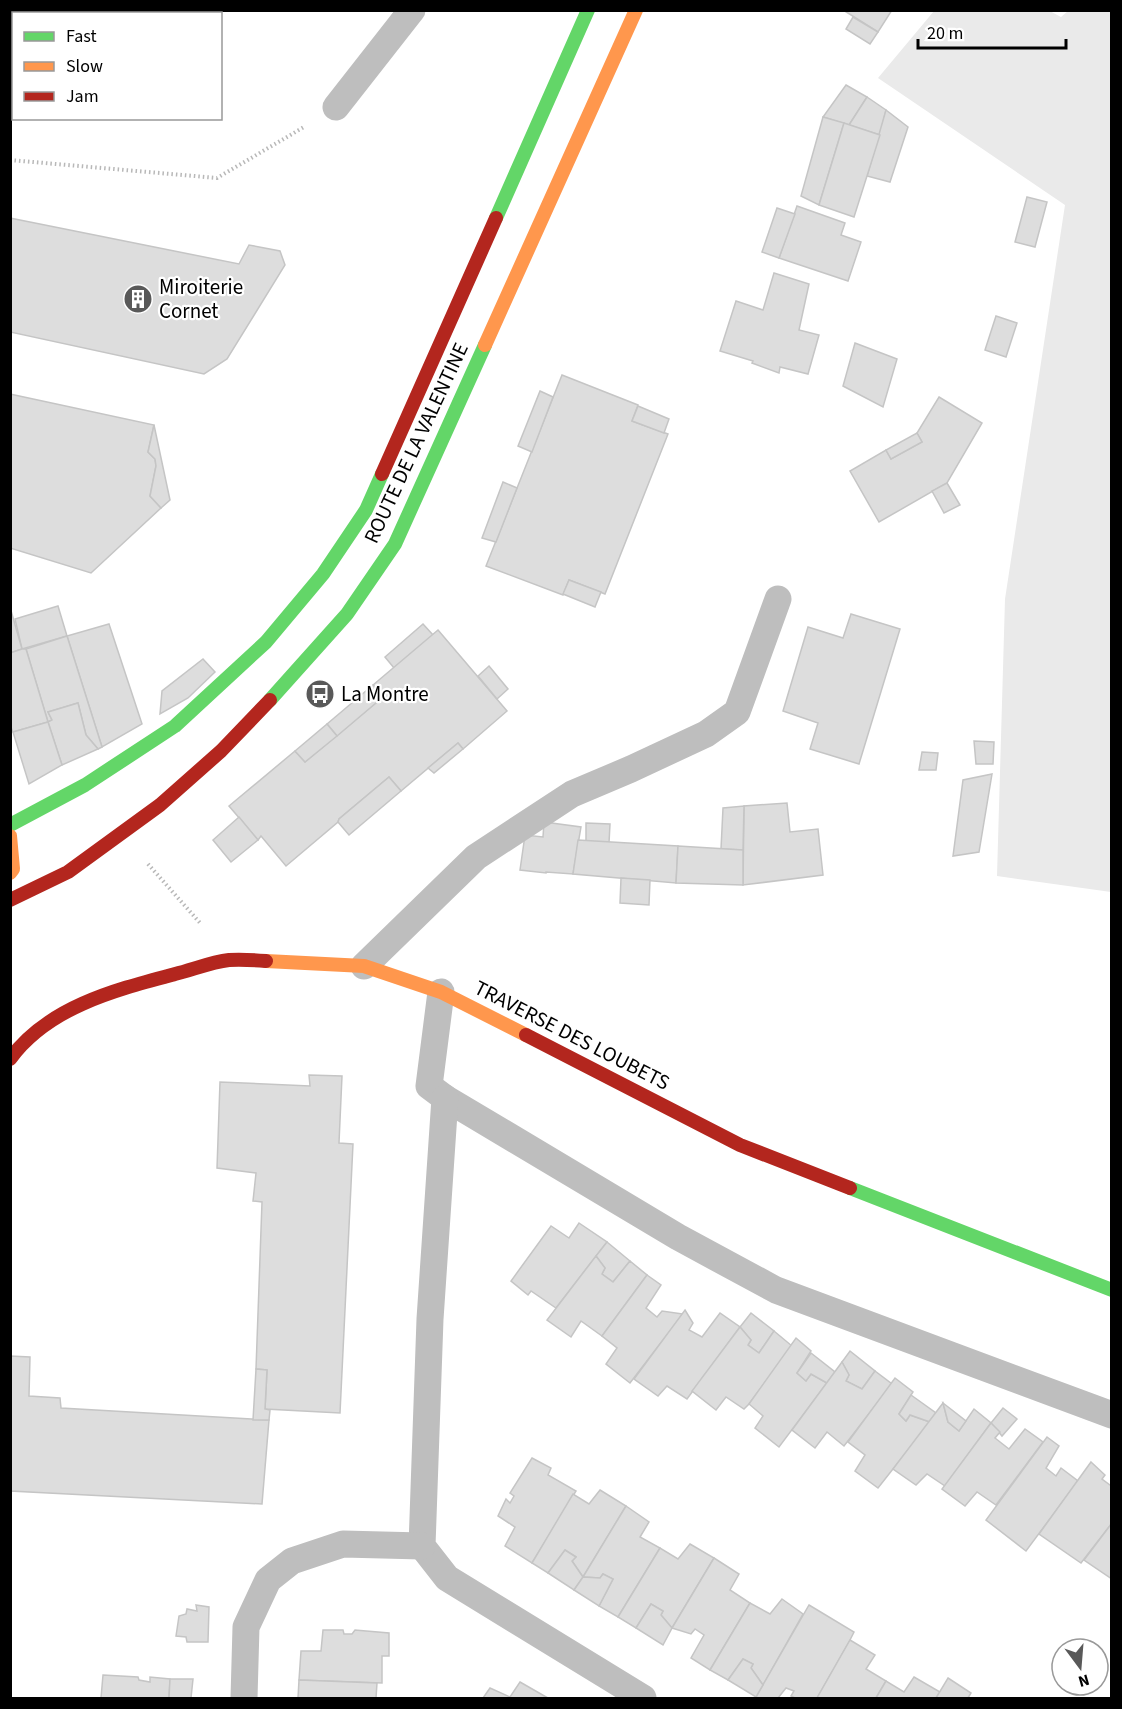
<svg xmlns="http://www.w3.org/2000/svg" width="1122" height="1709" viewBox="0 0 1122 1709" font-family="'Source Sans 3',sans-serif">
<rect width="100%" height="100%" fill="#fff"/>
<path fill="#eaeaea" d="M1048,10l13,7 7,-6h43v881l-114,-16 8,-277 60,-394 -187,-127 56,-67z"/>
<g fill="#ddd" stroke="#c5c5c5" stroke-width="1.5">
<path d="M10,10h149v4h-145v88h-4z"/>
<path d="M843,10h49l-14,22z"/>
<path d="M853,17l25,15 -8,12 -24,-15z"/>
<path d="M846,85l21,12 -18,28 -26,-8z"/>
<path d="M867,97l19,13 -6,25 -31,-10z"/>
<path d="M886,110l22,17 -18,55 -23,-6z"/>
<path d="M823,117l21,6 -25,82 -18,-9z"/>
<path d="M844,123l36,12 -26,82 -35,-12z"/>
<path d="M1027,197l20,5 -12,45 -20,-5z"/>
<path d="M797,206l48,17 -4,12 20,7 -13,39 -69,-23z"/>
<path d="M777,208l18,6 -16,44 -17,-6z"/>
<path d="M10,218l229,46 10,-19 31,6 5,14 -58,94 -23,15 -194,-42z"/>
<path d="M774,273l35,11 -10,46 20,5 -11,39 -28,-7 -1,6 -27,-10 1,-2 -33,-10 16,-50 27,9z"/>
<path d="M996,316l21,7 -11,34 -21,-7z"/>
<path d="M855,343l42,16 -14,48 -40,-21z"/>
<path d="M562,375l76,30 -6,16 36,13 -63,160 -36,-14 -6,15 -77,-29z"/>
<path d="M540,391l13,6 -21,55 -14,-6z"/>
<path d="M10,394l144,31 -6,27 7,7 1,7 -6,30 11,12 -70,65 -81,-25z"/>
<path d="M939,397l43,26 -35,60 -68,39 -29,-51 36,-21 5,9 31,-17 -5,-9z"/>
<path d="M638,406l31,13 -5,14 -32,-12z"/>
<path d="M154,425l16,75 -9,8 -11,-12 6,-30 -1,-7 -7,-7z"/>
<path d="M917,433l5,9 -31,17 -5,-9z"/>
<path d="M503,482l14,6 -21,54 -14,-4z"/>
<path d="M947,483l13,22 -16,8 -12,-22z"/>
<path d="M569,580l32,12 -6,15 -32,-13z"/>
<path d="M58,606l9,30 -45,13 -7,-30z"/>
<path d="M10,607l12,42 -12,4z"/>
<path d="M851,614l49,15 -41,135 -49,-15 8,-26 -35,-12 25,-84 35,11z"/>
<path d="M109,624l33,100 -40,23 -35,-111z"/>
<path d="M423,624l10,11 -39,33 -9,-11z"/>
<path d="M438,630l69,81 -44,38 -5,-6 -57,48 -12,-14 -50,42 -1,3 -52,44 -25,-30 -3,4 -29,-34 66,-55 10,11 78,-65 -10,-12z"/>
<path d="M67,636l35,111 -4,2 -12,-14 -8,-32 -30,9 4,8 -4,2 -22,-73z"/>
<path d="M22,649h4l22,73 -35,10 -3,-7v-72z"/>
<path d="M203,659l12,13 -27,26 -28,16 2,-23z"/>
<path d="M489,666l19,23 -11,10 -19,-23z"/>
<path d="M373,685l10,12 -46,39 -10,-12z"/>
<path d="M78,703l8,32 12,14 -36,16 -14,-43 4,-2 -4,-8z"/>
<path d="M48,722l14,43 -33,19 -16,-52z"/>
<path d="M327,724l10,12 -32,26 -10,-11z"/>
<path d="M974,741l20,1 -1,22h-17z"/>
<path d="M458,743l5,6 -29,24 -6,-5z"/>
<path d="M922,752l16,1 -2,17h-17z"/>
<path d="M992,774l-13,78 -26,4 10,-76z"/>
<path d="M389,777l12,14 -52,44 -11,-13 1,-3z"/>
<path d="M787,803l3,29 28,-3 5,46 -80,10 1,-79z"/>
<path d="M744,806l-1,44 -22,-1 2,-41z"/>
<path d="M239,817l19,23 -27,22 -18,-22z"/>
<path d="M544,822l37,5 -8,47 -27,-2v1l-26,-3 5,-35 18,2z"/>
<path d="M586,823l24,1 -1,19 -23,-2z"/>
<path d="M578,840l100,6 -2,37 -103,-9z"/>
<path d="M678,846l65,4v35l-67,-2z"/>
<path d="M621,878l29,2 -1,25 -29,-2z"/>
<path d="M309,1075l33,1 -3,67 14,1 -13,269 -75,-4 2,-39 -11,-1 6,-167 -9,-1 3,-28 -39,-5 3,-86 90,4z"/>
<path d="M579,1223l28,19 -51,66 -25,-17 -3,4 -17,-14 40,-55 18,12z"/>
<path d="M607,1242l23,19 -17,21 -11,-8 3,-6 -9,-12z"/>
<path d="M596,1256l9,12 -3,6 11,8 17,-21 17,14 -45,61 -21,-15 -10,16 -24,-17z"/>
<path d="M647,1275l14,10 -15,23 11,9 5,-6 21,3 -53,69 -24,-19 11,-16 -15,-12z"/>
<path d="M685,1310l8,13 -4,7 13,7 18,-24 20,14 -53,72 -20,-13 -9,10 -24,-17z"/>
<path d="M751,1313l23,18 -15,22 -11,-8 3,-5 -11,-13z"/>
<path d="M740,1327l11,13 -3,5 11,8 15,-22 18,15 -43,58 -5,5 -18,-12 -10,13 -24,-19z"/>
<path d="M796,1338l15,13 -14,22 9,8 5,-7 16,9 -48,64 -24,-19 8,-12 -14,-12z"/>
<path d="M850,1351l25,20 -13,18 -16,-8 3,-6 -7,-13z"/>
<path d="M811,1353l24,19 -8,11 -16,-9 -5,7 -9,-8z"/>
<path d="M10,1356l20,1 -1,39 31,2 1,10 208,12 -7,84 -252,-13z"/>
<path d="M842,1362l7,13 -3,6 16,8 13,-18 17,13 -48,62 -17,-14 -12,16 -23,-18z"/>
<path d="M256,1369l11,1 -2,39 5,1 -1,10h-16z"/>
<path d="M895,1378l18,14 -14,22 7,7 4,-6 20,7 -52,66 -23,-17 10,-16 -17,-13z"/>
<path d="M911,1395l25,18 -6,9 -20,-7 -4,6 -7,-7z"/>
<path d="M943,1403l5,19 11,9 15,-22 17,14 -46,63 -18,-12 -11,11 -23,-16z"/>
<path d="M943,1403l23,18 -7,10 -11,-9z"/>
<path d="M1003,1408l14,11 -15,17 -11,-13z"/>
<path d="M991,1423l9,9 -5,6 14,11 16,-20 18,13 -47,63 -19,-13 -12,14 -23,-17z"/>
<path d="M1047,1437l12,9 -13,22 10,8 5,-8 17,13 -52,70 -40,-31z"/>
<path d="M532,1458l19,10 -3,7 28,16 -44,72 -27,-17 10,-19 -17,-11 8,-17 4,4 4,-7 -4,-3z"/>
<path d="M1091,1462l14,13 -3,4 8,6 2,-2v40l-31,40 -42,-29z"/>
<path d="M600,1490l26,16 -43,71 -11,-16 4,-4 -11,-7 -17,23 -16,-10 41,-69 16,10z"/>
<path d="M626,1506l23,16 -9,15 20,11 -42,69 -19,-11 14,-27 -10,-5 -3,4 -17,-1z"/>
<path d="M1112,1523v56l-28,-19z"/>
<path d="M690,1544l24,14 -42,70 -11,-13 2,-4 -12,-7 -15,24 -18,-11 42,-69 18,11z"/>
<path d="M565,1550l11,7 -4,4 11,16 -9,13 -26,-17z"/>
<path d="M714,1558l25,16 -9,16 20,13 -40,67 -19,-12 13,-23 -9,-6 -4,5 -19,-6z"/>
<path d="M603,1574l10,5 -14,27 -25,-16 9,-13 17,1z"/>
<path d="M782,1599l21,15 -40,71 -12,-17 2,-4 -10,-5 -15,21 -18,-10 40,-67 20,11z"/>
<path d="M651,1604l12,7 -2,4 11,13 -9,17 -27,-17z"/>
<path d="M196,1605l13,2 -1,35h-21l-1,-5 -10,-1 3,-20 7,-2 1,-5 10,2z"/>
<path d="M809,1605l45,27 -4,8 -33,58h-22l-4,-2 3,-5 -8,-3 -8,10h-20l-2,-1z"/>
<path d="M323,1630h20l1,4h8l3,-4 34,3v23h-7v27l-83,-3 2,-29h20z"/>
<path d="M850,1640l25,15 -9,14 20,12 -10,17h-59z"/>
<path d="M743,1659l10,5 -2,4 12,17 -7,12 -28,-17z"/>
<path d="M103,1675l35,2 1,3 11,2v-5l20,2 -1,19h-68z"/>
<path d="M914,1677l26,15 -4,6h-60l10,-17 18,11z"/>
<path d="M948,1678l23,15 -3,5h-32z"/>
<path d="M170,1679h23l-2,19h-22z"/>
<path d="M299,1680l78,3 -1,15h-78z"/>
<path d="M520,1682l28,16h-65l7,-10 20,9z"/>
</g>
<g fill="none" stroke-linecap="round" stroke-linejoin="round">
<g stroke="#b8b8b8" stroke-width="4" stroke-dasharray="1.5 3" stroke-linecap="butt">
<path d="M10,160l207,18 87,-51"/>
<path d="M148,864l53,60"/>
</g>
<g stroke="#bebebe" stroke-width="27">
<path d="M336,107l76,-97"/>
<path d="M364,966l112,-109 96,-63 59,-25 75,-35 31,-22 41,-113"/>
<path d="M441,992l-12,94 16,12 233,139 98,53 336,125"/>
<path d="M445,1098l-15,221 -8,227 25,32 196,120"/>
<path d="M244,1698l2,-71 22,-47 24,-19 51,-17 79,2"/>
</g>
<g stroke="#63d668" stroke-width="14">
<path d="M496,218l92,-208"/>
<path d="M270,700l77,-86 48,-70 90,-199"/>
<path d="M10,825l75,-40 90,-59 91,-84 57,-68 43,-64 16,-36"/>
<path d="M850,1188l262,102"/>
</g>
<g stroke="#ff974d" stroke-width="14">
<path d="M485,345l151,-335"/>
<path d="M10,836l3,33 -3,4"/>
<path d="M266,961l98,5 77,26 85,43"/>
</g>
<g stroke="#b3261e" stroke-width="14">
<path d="M382,474l114,-256"/>
<path d="M10,900l58,-28 92,-67 61,-54 49,-51"/>
<path d="M526,1035l214,110 110,43"/>
<path d="M10,1059c38,-52 105,-69 165,-85 17,-4 36,-12 54,-14 12,-1 25,0 37,1"/>
</g>
</g>
<defs>
<g id="building-disc" transform="scale(1.5)"><circle r="9.5" fill="#595959" stroke="#fff"/><path d="M-4-6H4V6H1V3H-1V6H-4ZM-2.5-4.3h1.7v1.8h-1.7ZM.8-4.3h1.7v1.8H.8ZM-2.5-1h1.7V.8h-1.7ZM.8-1h1.7V.8H.8Z" fill="#fff"/></g>
<g id="bus-disc" transform="scale(1.5)"><circle r="9.5" fill="#595959" stroke="#fff"/><path d="M-5-6H5V4H4V6H2V4H-2V6H-4V4H-5ZM-3.5-4V0h7V-4ZM-3.5 1.2v1.5H-2V1.2ZM2 1.2v1.5H3.5V1.2Z" fill="#fff"/></g>
</defs>
<g fill-rule="evenodd">
<use href="#building-disc" x="138" y="299"/>
<use href="#bus-disc" x="320" y="694"/>
</g>
<g text-anchor="middle" stroke-width="4.5" stroke-linejoin="round" paint-order="stroke">
<g font-size="21" fill="#000" stroke="#fff" text-anchor="start">
<text x="159" y="294">Miroiterie<tspan x="159" dy="24">Cornet</tspan></text>
<text x="341" y="701">La Montre</text>
</g>
<g font-size="21" fill="#000" stroke="#fff">
<text transform="translate(416 443) rotate(-65)" y="7">ROUTE DE LA VALENTINE</text>
<text transform="translate(572 1035) rotate(27)" y="7">TRAVERSE DES LOUBETS</text>
</g>
</g>
<rect width="1122" height="1709" fill="none" stroke="#000000" stroke-width="24"/>
<rect x="12" y="12" width="210" height="108" fill="#ffffff" stroke="#999999" stroke-width="1.5"/>
<rect x="24" y="32" width="30" height="9" fill="#63d668" stroke="#999999" stroke-width="1.5"/>
<text x="66" y="42" font-size="18" fill="#000000">Fast</text>
<rect x="24" y="62" width="30" height="9" fill="#ff974d" stroke="#999999" stroke-width="1.5"/>
<text x="66" y="72" font-size="18" fill="#000000">Slow</text>
<rect x="24" y="92" width="30" height="9" fill="#b3261e" stroke="#999999" stroke-width="1.5"/>
<text x="66" y="102" font-size="18" fill="#000000">Jam</text>
<g transform="translate(1080 1667) rotate(164)"><circle r="28" fill="#ffffff" stroke="#999999" stroke-width="1.5"/>
<path d="M0-4.5L10 22L0 15L-10 22Z" fill="#595959"/>
<text y="-9" font-size="16" font-weight="bold" text-anchor="middle" fill="#000000">N</text>
</g>
<path d="M918 39v9h148v-9" fill="none" stroke="#000000" stroke-width="3"/>
<text x="927" y="39" font-size="18" fill="#000000" stroke="#ffffff" stroke-width="4.5" paint-order="stroke">20 m</text>
</svg>
